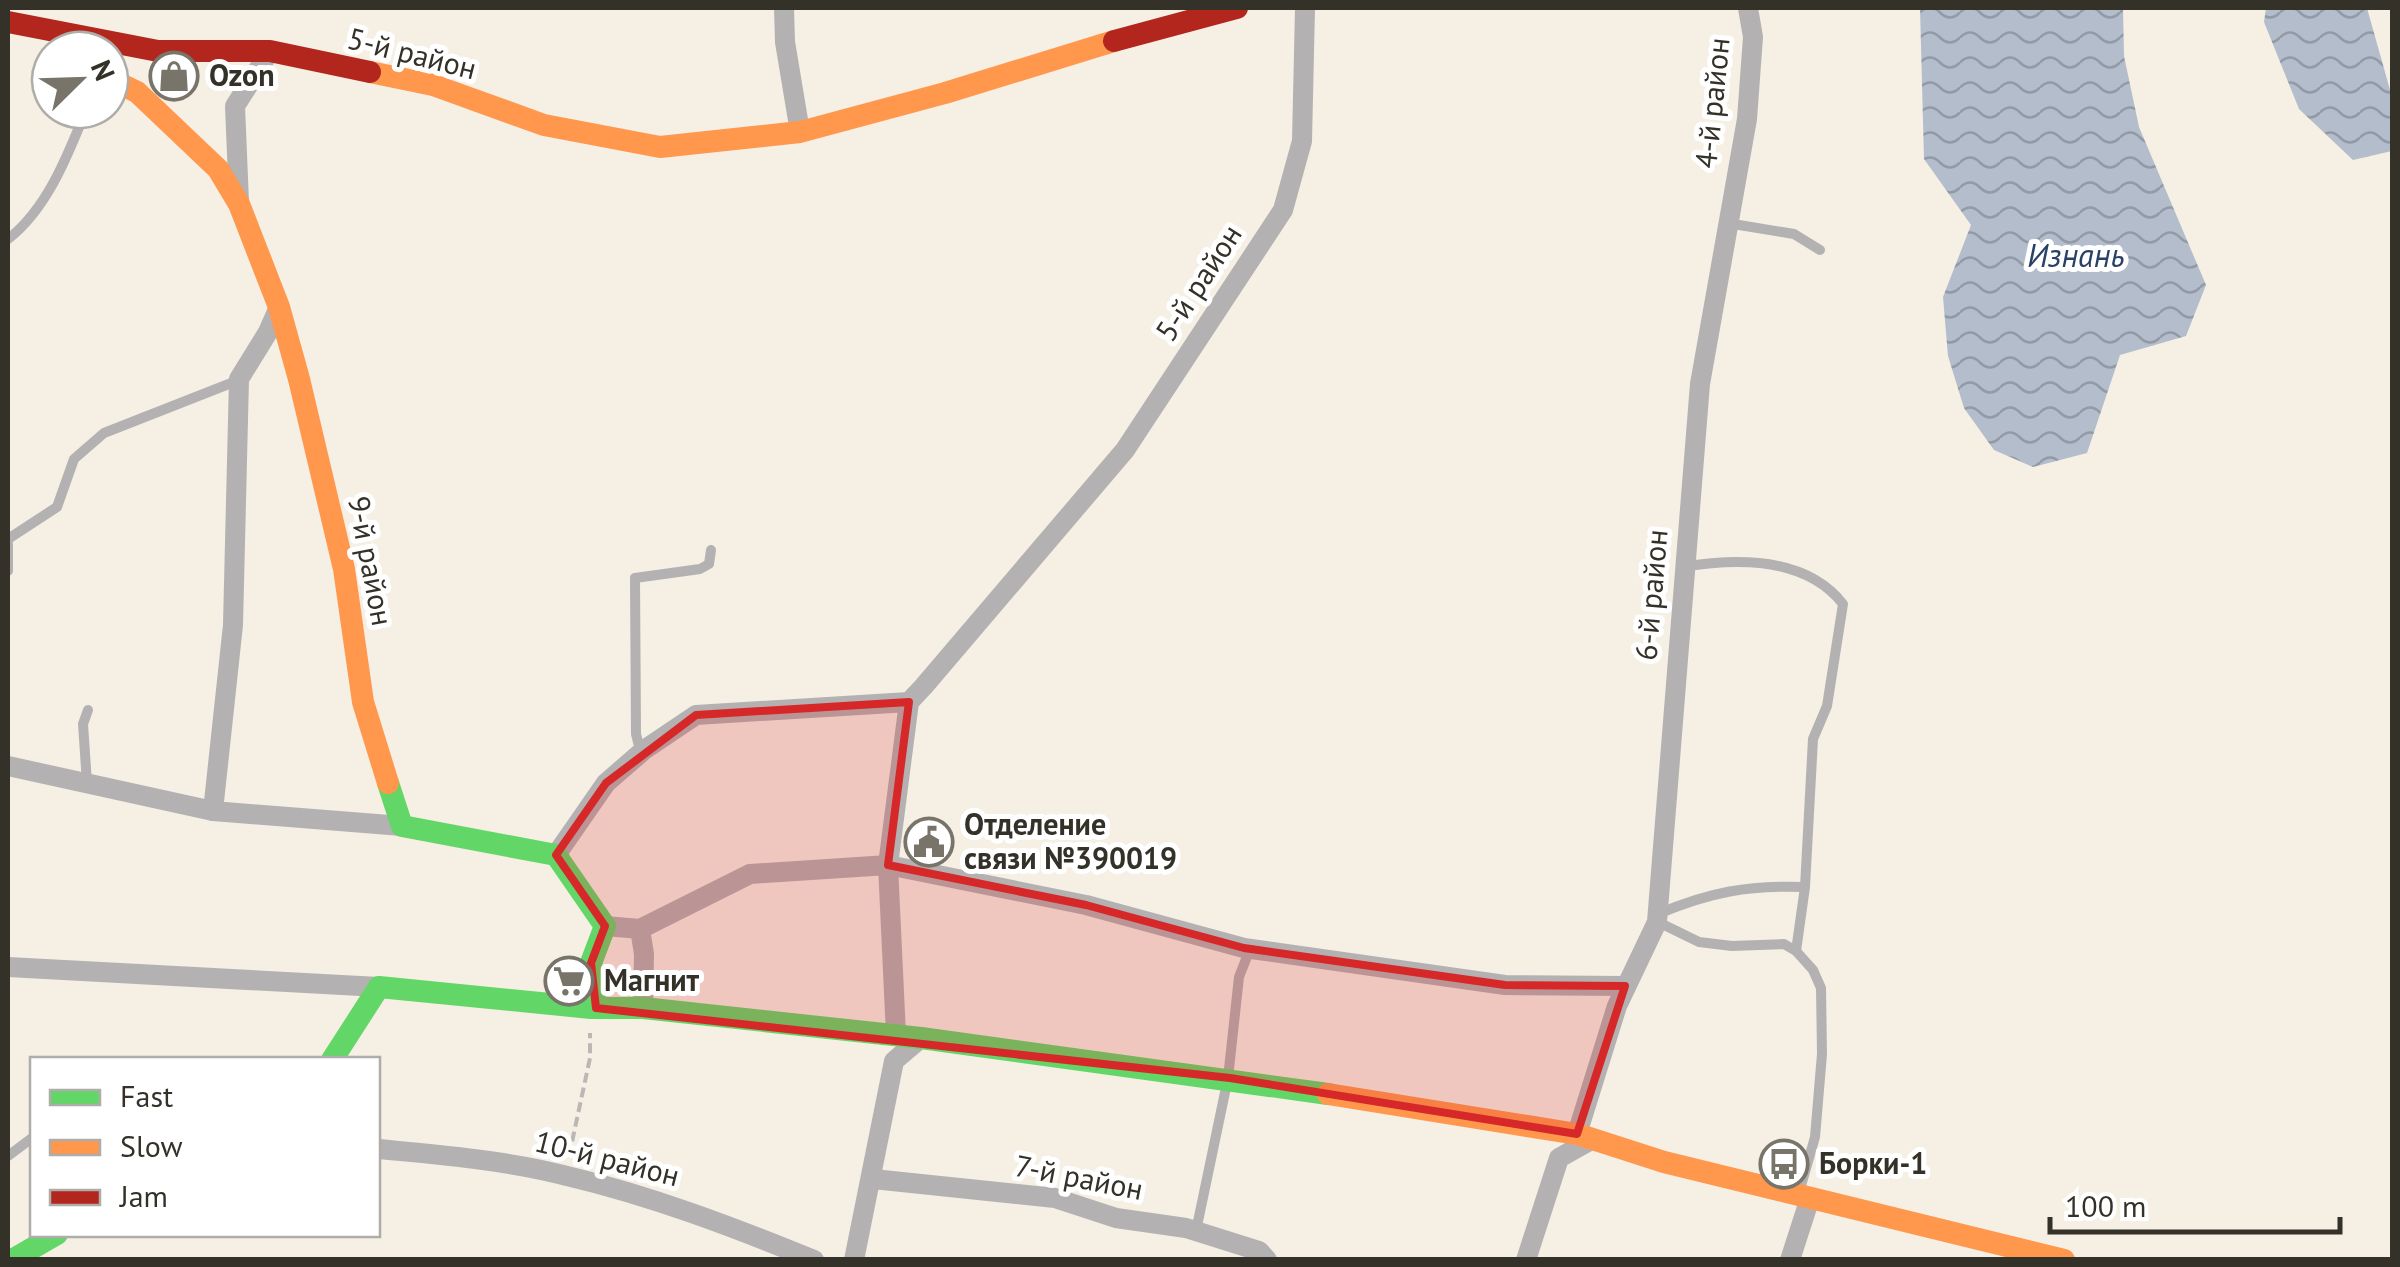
<svg xmlns="http://www.w3.org/2000/svg" width="2400" height="1267" viewBox="0 0 2400 1267" font-family="'PT Sans',sans-serif">
<defs>
<pattern id="water-waves" width="16" height="10" patternUnits="userSpaceOnUse" patternTransform="scale(2.5)"><rect width="16" height="10" fill="#b3bdcc"/><path d="M0 5q4-4 8 0t8 0" fill="none" stroke="#929aa6"/></pattern>
</defs>
<rect width="100%" height="100%" fill="#f5efe4"/>
<g fill="url(#water-waves)">
<path d="M1920,8h203l1,48 15,71 67,158 -20,51 -66,19 -33,98 -54,14 -39,-17 -30,-42 -16,-52 -5,-59 28,-72 -47,-66z"/>
<path d="M2266,8h101l25,89v54l-39,9 -54,-51 -35,-87z"/>
</g>
<g fill="none" stroke-linecap="round" stroke-linejoin="round">
<path stroke="#bab7b5" stroke-width="4" stroke-dasharray="10 5" stroke-linecap="butt" d="M569,1156l21,-98v-25"/>
<g stroke="#b4b1b2" stroke-width="10">
<path d="M1727,223l67,11 26,16"/>
<path d="M8,239c39,-30 60,-84 78,-129"/>
<path d="M8,539l49,-32 17,-48 30,-26 135,-53"/>
<path d="M8,544v27"/>
<path d="M641,754l-5,-20 -1,-156 65,-9 9,-5 2,-14"/>
<path d="M87,783l-4,-59 5,-14"/>
<path d="M1658,914c52,-22 90,-29 147,-27l8,-148 14,-33 16,-102c-37,-47 -106,-46 -160,-37"/>
<path d="M1658,922l41,20 33,4 52,-2 12,7 17,19 8,18 1,66 -7,83 -16,56"/>
<path d="M1796,951l9,-64"/>
<path d="M8,1156l24,-18"/>
<path d="M1196,1231l32,-153 11,-101 11,-28"/>
</g>
<g stroke="#b4b1b2" stroke-width="20">
<path d="M784,8l1,34 15,90"/>
<path d="M239,202l-4,-96 35,-55"/>
<path d="M279,307l-11,25 -29,47 -6,246 -20,186 189,15"/>
<path d="M8,766l205,45"/>
<path d="M556,855l50,-72 38,-33 52,-35 213,-13 15,-16 201,-236 158,-240 19,-69 3,-133"/>
<path d="M605,926l35,3 4,25 -1,54"/>
<path d="M640,929l110,-55 138,-9 198,40 158,43 261,37 120,1"/>
<path d="M8,967l371,20"/>
<path d="M896,1035l-8,-170 21,-163"/>
<path d="M1577,1134l40,-128 40,-84 43,-538 47,-265 6,-82 -5,-29"/>
<path d="M378,1149c62,6 128,11 189,27 85,20 166,51 247,84"/>
<path d="M873,1179l182,19 61,20 70,10 73,23 8,9"/>
<path d="M854,1260l40,-199 27,-23"/>
<path d="M1526,1260l33,-102 32,-18"/>
<path d="M1790,1260l20,-62"/>
</g>
<g stroke="#63d668" stroke-width="22">
<path d="M388,783l14,43 154,29 49,71 -14,37 5,45"/>
<path d="M332,1060l47,-73 212,21h52l278,30 407,56"/>
<path d="M12,1260l45,-26"/>
</g>
<g stroke="#ff974d" stroke-width="22">
<path d="M370,72l63,13 111,40 116,22 140,-15 145,-39 169,-52"/>
<path d="M110,79l27,13 81,77 21,35 40,103 20,72 45,190 19,133 25,81"/>
<path d="M1328,1094l249,40 87,28 400,98"/>
</g>
<g stroke="#b3261e" stroke-width="22">
<path d="M8,22l150,29h112l100,21"/>
<path d="M1114,41l123,-33"/>
</g>
</g>
<path fill="#d62828" fill-opacity="0.2" stroke="#d62828" stroke-width="8" stroke-linejoin="round" d="M909,702l-21,163 198,40 158,43 261,37 120,1 -48,148 -347,-56 -634,-70 -5,-45 14,-37 -49,-71 50,-72 90,-68z"/>
<defs>
<g id="shop-ring" transform="scale(2.5)"><circle r="9.5" fill="#fff" stroke="#78746a" stroke-width="1.5"/><path d="M-5-2.5h2.3a2.7 3.5 0 0 1 5.4 0H5L5.5 6h-11ZM-1.5-2.5h3a1.5 2.3 0 0 0-3 0Z" fill="#78746a"/></g>
<g id="civic-ring" transform="scale(2.5)"><circle r="9.5" fill="#fff" stroke="#78746a" stroke-width="1.5"/><path d="M-.6-6.5H3V-4.5H.6V-3L4-1V1h2V6H-6V1h2V-1L-.6-3ZM-1.2 2.5V6h2.4V2.5Z" fill="#78746a"/></g>
<g id="supermarket-ring" transform="scale(2.5)"><circle r="9.5" fill="#fff" stroke="#78746a" stroke-width="1.5"/><path d="M-6-5.5h2.5l.6 2H6L4.5 2H-2.5L-4.4-4H-6ZM-1.5 3.2a1.3 1.3 0 1 0 .1 0ZM3 3.2a1.3 1.3 0 1 0 .1 0Z" fill="#78746a"/></g>
<g id="bus-ring" transform="scale(2.5)"><circle r="9.5" fill="#fff" stroke="#78746a" stroke-width="1.5"/><path d="M-5-6H5V4H4V6H2V4H-2V6H-4V4H-5ZM-3.5-4V0h7V-4ZM-3.5 1.2v1.5H-2V1.2ZM2 1.2v1.5H3.5V1.2Z" fill="#78746a"/></g>
</defs>
<g fill-rule="evenodd">
<use href="#shop-ring" x="174" y="76"/>
<use href="#civic-ring" x="929" y="842"/>
<use href="#supermarket-ring" x="569" y="981"/>
<use href="#bus-ring" x="1784" y="1164"/>
</g>
<g text-anchor="middle" stroke-width="10" stroke-linejoin="round" paint-order="stroke">
<g font-size="30" fill="#343129" stroke="#fff">
<text transform="translate(412 54) rotate(14)" y="10">5-й район</text>
<text transform="translate(1713 103) rotate(-84)" y="10">4-й район</text>
<text transform="translate(1199 283) rotate(-57)" y="10">5-й район</text>
<text transform="translate(370 561) rotate(79)" y="10">9-й район</text>
<text transform="translate(1652 595) rotate(-85)" y="10">6-й район</text>
<text transform="translate(607 1159) rotate(14)" y="10">10-й район</text>
<text transform="translate(1079 1178) rotate(11)" y="10">7-й район</text>
</g>
<g font-size="30" font-weight="bold" fill="#343129" stroke="#fff" text-anchor="start">
<text x="209" y="86">Ozon</text>
<text x="964" y="835">Отделение<tspan x="964" dy="34">связи №390019</tspan></text>
<text x="604" y="991">Магнит</text>
<text x="1819" y="1174">Борки-1</text>
</g>
<g font-size="32" font-style="italic" fill="#294167" stroke="#fff">
<text x="2076" y="267">Изнань</text>
</g>
</g>
<rect width="2400" height="1267" fill="none" stroke="#343129" stroke-width="20"/>
<rect x="30" y="1057" width="350" height="180" fill="#ffffff" stroke="#aeada9" stroke-width="2.5"/>
<rect x="50" y="1090" width="50" height="15" fill="#63d668" stroke="#aeada9" stroke-width="2.5"/>
<text x="120" y="1107" font-size="30" fill="#343129">Fast</text>
<rect x="50" y="1140" width="50" height="15" fill="#ff974d" stroke="#aeada9" stroke-width="2.5"/>
<text x="120" y="1157" font-size="30" fill="#343129">Slow</text>
<rect x="50" y="1190" width="50" height="15" fill="#b3261e" stroke="#aeada9" stroke-width="2.5"/>
<text x="120" y="1207" font-size="30" fill="#343129">Jam</text>
<g transform="translate(80 80) rotate(67)"><circle r="48" fill="#ffffff" stroke="#aeada9" stroke-width="2.5"/>
<path d="M0-8L18 38L0 25L-18 38Z" fill="#78746a"/>
<text y="-15" font-size="28" font-weight="bold" text-anchor="middle" fill="#343129">N</text>
</g>
<path d="M2050 1217v15h290v-15" fill="none" stroke="#343129" stroke-width="5"/>
<text x="2065" y="1217" font-size="30" fill="#343129" stroke="#ffffff" stroke-width="8" paint-order="stroke">100 m</text>
</svg>
